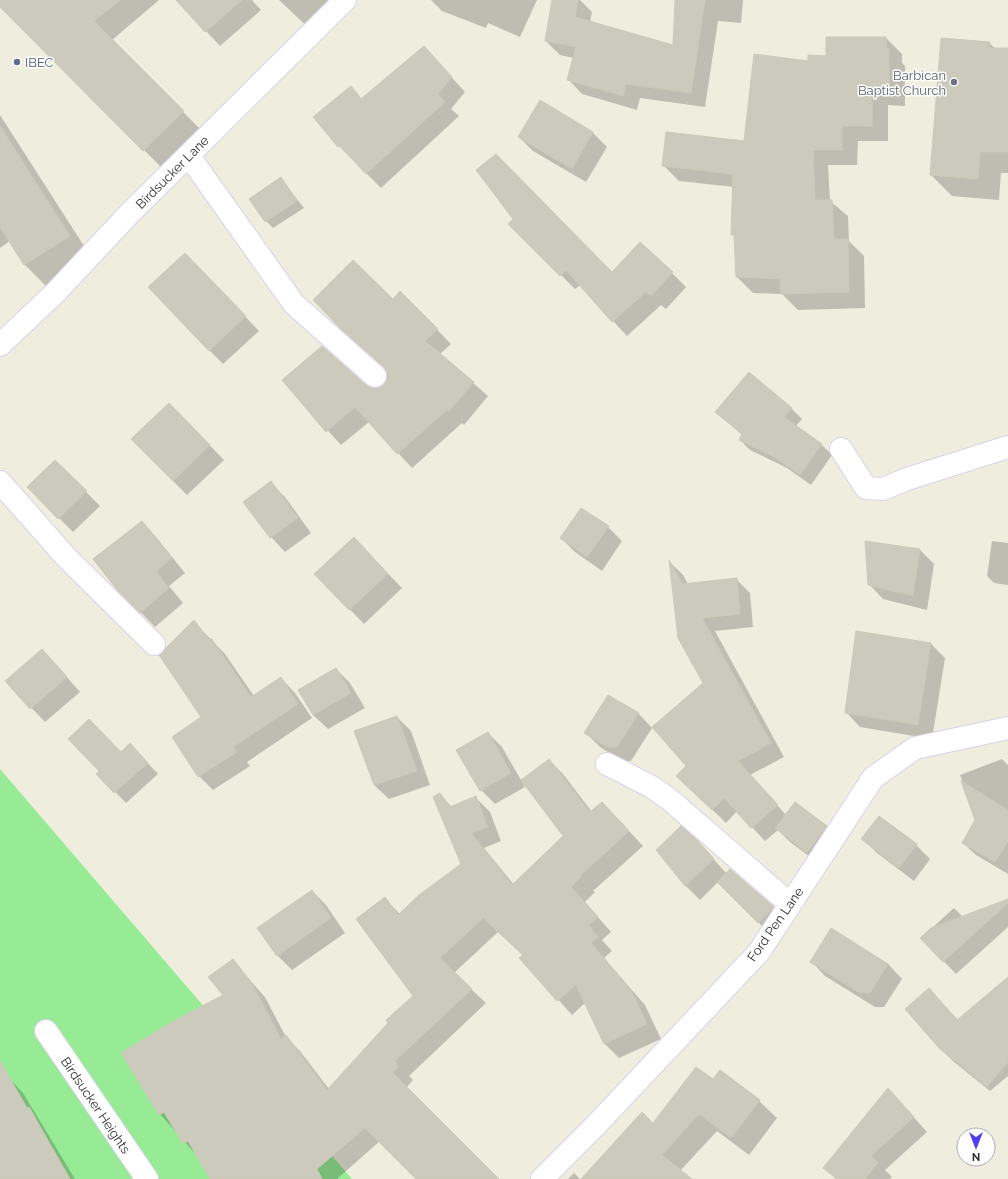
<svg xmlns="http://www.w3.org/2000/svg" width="1008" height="1179" viewBox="0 0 1008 1179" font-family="Raleway,sans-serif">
<rect width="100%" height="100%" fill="#efedde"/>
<path fill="#98eb95" d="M0,769l352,410h-352z"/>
<g fill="#0003">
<path d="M0,0h159l-47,40 89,90 -39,38 -162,-162z"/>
<path d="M177,0h75l9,10 -41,36z"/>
<path d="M279,0h53l-15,36z"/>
<path d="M431,0h106l-17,37 -32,-14 -2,5 -44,-17z"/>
<path d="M553,0h27l12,12 -2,11 84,24 2,-47h67l-2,23 -23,-2 -13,86 -65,-9 -3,12 -55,-16 -14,-15 6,-21 -14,-3 -14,-14z"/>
<path d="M886,38l16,16v9l3,3v40l-17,-1v36h-30l-1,24h-29l2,36 18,15 1,25 15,15 1,52 -67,2 -16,-16 -29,-1 -16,-16 -2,-40 -3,-3 2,-47 -55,-6 -16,-16 81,-23 65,-80z"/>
<path d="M989,43l7,6h12v124h-7l-2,27 -47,-4 -21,-21z"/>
<path d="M424,47l41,45 -14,17 8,7 -78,72 -42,-42 12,-59 11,12z"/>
<path d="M540,102l53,31 14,14 -21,35 -53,-31 -14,-14z"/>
<path d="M0,115l93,145 -45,28 -23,-23 -15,-24 -10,7z"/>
<path d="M281,179l23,29 -31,20 -7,-7z"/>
<path d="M510,224l102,49h60l14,14 -20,22 -5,-4 -34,31 -47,-51 -5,4z"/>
<path d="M199,268l60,63 -36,33 -14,-14z"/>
<path d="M393,300l22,7 36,37 -11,10 48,42 -24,29 -2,-2 -50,45 -43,-46 -28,23 -58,-64 83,5 7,3h6l6,-4 3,-7 -1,-8 -45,-42z"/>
<path d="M791,408l11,11 -7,8 27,18 10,10 -21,30 -24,-17 -37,-18 -10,-10 2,-5 -25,-23z"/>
<path d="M183,418l41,42 -37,35 -14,-14z"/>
<path d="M55,461l45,45 -27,26 -45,-45z"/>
<path d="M271,483l14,14 26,36 -26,19 -14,-15z"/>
<path d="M142,522l14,15 29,36 -16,13 14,17 -28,24 -36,-37z"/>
<path d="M608,527l14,14 -20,30 -27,-19 -14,-14z"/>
<path d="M992,541l16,2v42l-14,-2 -7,-7z"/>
<path d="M920,550l14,14 -7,46 -44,-11 -14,-15z"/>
<path d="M368,553l34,35 -38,36 -48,-50z"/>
<path d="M671,563l12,12 5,9 48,-5 14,14 3,34 -38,4 69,126 -34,18 36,40 40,11 14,15 -18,25 -32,-24 -12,-12 -13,11 -28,-30 -11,12 -35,-34 -4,-23 17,-83z"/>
<path d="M194,622l31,32 29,42 27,-18 14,15 17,25 -65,44 3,4 -37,24 -14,-14 -26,-39 29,-19z"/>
<path d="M931,644l14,14 -13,81 -72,-12 -14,-15z"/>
<path d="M56,665l24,27 -35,30 -39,-41z"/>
<path d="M336,669l14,14 15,25 -37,21 -15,-14z"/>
<path d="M638,713l14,15 -21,33h-9l-22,-14 -14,-14z"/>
<path d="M397,717l14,14 19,54 -41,14 -15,-14z"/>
<path d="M488,733l14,14 23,40 -30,17 -14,-14z"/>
<path d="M130,744l28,30 -32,29 -28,-29z"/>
<path d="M1002,759l6,6v109l-32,-19 -13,-12 13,-23 -16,-45z"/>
<path d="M549,760l14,14 29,38 24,5 27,29 -50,45 2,1 -10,10 26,30 -9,8 10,11 -8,7 41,47 16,34 -42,19 -14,-14 -20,-41 -13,12 -51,-57 3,-2 -26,-24 -44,41 32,30 -77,73 4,4 -7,8 91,91h-80l-37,-38 -42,37v1h-124l-16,-22 -38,-43 65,-119 8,-34 32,36 21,40 14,14 29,38 85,-93 -29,-97 15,15 62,-49 -23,-71 13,13 24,-9 14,14 11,29 -17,7 30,37 51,-49z"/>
<path d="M695,839l32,35 46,33 14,14 -14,16 -55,-55 -18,18 -14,-14 -29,-36z"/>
<path d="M863,839l53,6 14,14 -16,22 -37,-28z"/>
<path d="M312,891l14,14 19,28 -53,37 -14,-14 -20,-28z"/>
<path d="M1008,900v27l-52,47 -35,-36 33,-30 9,9z"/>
<path d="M811,961l77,3 14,15 -18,28h-9l-50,-31z"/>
<path d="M1008,984v92l-18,15 -36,-29 -14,-14 -11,-59 29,31z"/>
<path d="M9,1078l14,15 52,86h-72l-3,-5v-90z"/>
<path d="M713,1080l46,21 18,17 -28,37 -32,-24 -37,40 10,8h-107z"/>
<path d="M902,1104l25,28 -42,38 7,7 -2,2h-54l-11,-11z"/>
<path d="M574,1173l6,6h-12z"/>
</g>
<g fill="#cbcabc" stroke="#cbcab7">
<path d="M0,0h120l-26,21 90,90 -41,40 -143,-144z"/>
<path d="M176,0h66l-37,32z"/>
<path d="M552,0h26l-3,17 98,28 2,-45h30l-14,93 -65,-9 -3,12 -56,-16 9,-33 -31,-6z"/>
<path d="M826,37h60l1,12h2v41h-17v36h-30v24h-29l2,50h17l2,39h14l1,53 -68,2 -1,-15 -44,-2 -2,-42h-3l2,-61 -71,-8 4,-34 78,9 10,-87 54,7v-6l18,1z"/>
<path d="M941,38l49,4 -1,6h19v104h-28l-2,27 -48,-4z"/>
<path d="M424,46l28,31 -14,17 7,8 -79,72 -26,-28 -2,1 -25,-30 38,-31 10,13z"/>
<path d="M540,100l53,32 -21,37 -54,-32z"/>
<path d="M0,126l70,110 -46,29 -24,-38z"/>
<path d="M496,154l116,118 28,-30 33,30 -22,24 -5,-4 -34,30 -46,-52 -6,6 -52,-52 5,-5 -37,-49z"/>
<path d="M281,177l16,24 -32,21 -16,-23z"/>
<path d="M185,253l61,63 -37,35 -61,-64z"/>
<path d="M353,260l40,39 7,-8 38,38 -13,12 49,41 -25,29 -2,-1 -50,44 -42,-47 -29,25 -44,-52 40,-34 45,40 6,2h6l6,-4 2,-6v-6l-3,-5 -43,-38 -28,-29z"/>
<path d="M749,372l43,36 -8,9 38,27 -22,31 -24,-17 -37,-18 3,-6 -27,-22z"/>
<path d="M169,403l41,42 -37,36 -42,-42z"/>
<path d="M55,460l32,31 -29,28 -31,-32z"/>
<path d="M271,481l27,37 -28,20 -27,-36z"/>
<path d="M581,508l28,18 -22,31 -27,-19z"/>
<path d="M142,521l30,37 -16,13 13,17 -29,25 -22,-22 -25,-32z"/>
<path d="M354,537l34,37 -39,36 -35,-36z"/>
<path d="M865,541l55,8 -7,47 -45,-11z"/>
<path d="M669,560l14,24 54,-6 3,36 -38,4 69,125 -33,18 40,44 -27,23 -27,-30 -12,12 -36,-34 10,-10 -34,-39 51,-44 -25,-45z"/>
<path d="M194,620l15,20 2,-2 40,59 30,-20 17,27 -65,43 4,5 -39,25 -26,-40 29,-20 -42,-62z"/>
<path d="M856,631l75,12 -13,82 -73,-12z"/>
<path d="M42,649l25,28 -37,32 -25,-28z"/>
<path d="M336,668l15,25 -38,22 -15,-25z"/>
<path d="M608,695l31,18 -22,34h-10l-23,-14z"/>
<path d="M397,716l20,55 -43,14 -20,-54z"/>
<path d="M89,719l32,33 9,-9 18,20 -34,30 -18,-19 3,-3 -31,-32z"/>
<path d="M488,732l23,41 -31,18 -24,-41z"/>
<path d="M549,759l41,53 12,-10 27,29 -49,45 1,1 -10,10 27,30 -9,8 9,12 -7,6 40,47 16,34 -43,20 -28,-59 -19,16 -38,-43 4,-3 -40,-37 -43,40 32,31 -77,72 4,5 -6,7 106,106h-83l-51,-51 -48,41 5,10h-112l-22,-38 -5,3 -19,-32 -5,3 -38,-62 51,-31 51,-27 -15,-18 25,-18 18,23 30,57 5,-4 41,55 61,-67 -2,-3 27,-24 -57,-77 29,-22 13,18 21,-20 42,-31 -28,-67 7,-4 10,14 26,-11 12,31 -17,6 41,52 51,-49 -42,-56z"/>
<path d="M961,781l47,29v31l-13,21 -33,-19 13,-23z"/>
<path d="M795,802l32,24 -20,27 -32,-25z"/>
<path d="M879,816l38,28 -18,24 -38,-29z"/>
<path d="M681,826l15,13 18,20 -29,27 -29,-36z"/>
<path d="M730,869l44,38 -16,16 -41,-41z"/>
<path d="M312,890l19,28 -54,38 -20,-28z"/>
<path d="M1008,899v4l-65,59 -23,-24 11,-10z"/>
<path d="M831,928l57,36 -18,29h-10l-50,-31z"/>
<path d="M1008,977v85l-21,25 -48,-39 -34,-39 24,-21 28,32z"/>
<path d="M0,1061l27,47 2,-1 41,72h-70z"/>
<path d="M696,1067l17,12 7,-9 40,30 -29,38 -32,-24 -37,41 30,24h-111l61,-67 11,11z"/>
<path d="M888,1088l26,29 -43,39 7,6 -13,17h-28l-14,-11z"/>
</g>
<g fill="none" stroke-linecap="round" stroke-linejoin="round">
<g stroke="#d5d3e7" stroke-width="24">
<g id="minor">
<path d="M189,156l105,148 81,72"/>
<path d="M0,345l56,-53 72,-77 217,-215"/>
<path d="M841,449l25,39 17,1 24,-10 101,-32"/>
<path d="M0,482l65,74 89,88"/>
<path d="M607,764l45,23 17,12 121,105"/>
<path d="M46,1031l101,148"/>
<path d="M542,1179l54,-54 163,-173 114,-174 42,-30 93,-20"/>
</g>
</g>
<use href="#minor" stroke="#fff" stroke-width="22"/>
</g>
<circle fill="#5c6f8a" stroke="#fff" stroke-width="1.5" cx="17" cy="62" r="4"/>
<circle fill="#6b7280" stroke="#fff" stroke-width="1.5" cx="954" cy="82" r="4"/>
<g text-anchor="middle" stroke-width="3" stroke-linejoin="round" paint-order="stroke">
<g font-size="13" fill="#4e5e75" stroke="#fff" text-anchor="start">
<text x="25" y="67">IBEC</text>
</g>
<g font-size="13" fill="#5b616d" stroke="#fff" text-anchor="end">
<text x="946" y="80">Barbican<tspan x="946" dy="15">Baptist Church</tspan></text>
</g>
<g font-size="13" fill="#2d2d2d" stroke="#fff">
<text transform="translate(172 172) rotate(-45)" y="5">Birdsucker Lane</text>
<text transform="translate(775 924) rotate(-55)" y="5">Ford Pen Lane</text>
<text transform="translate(96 1105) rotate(56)" y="5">Birdsucker Heights</text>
</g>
</g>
<g transform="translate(976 1147) rotate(180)"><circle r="19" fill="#ffffff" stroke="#ababab"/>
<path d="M0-3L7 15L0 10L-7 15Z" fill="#523bff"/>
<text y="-6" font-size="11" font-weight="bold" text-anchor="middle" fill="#2d2d2d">N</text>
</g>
</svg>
